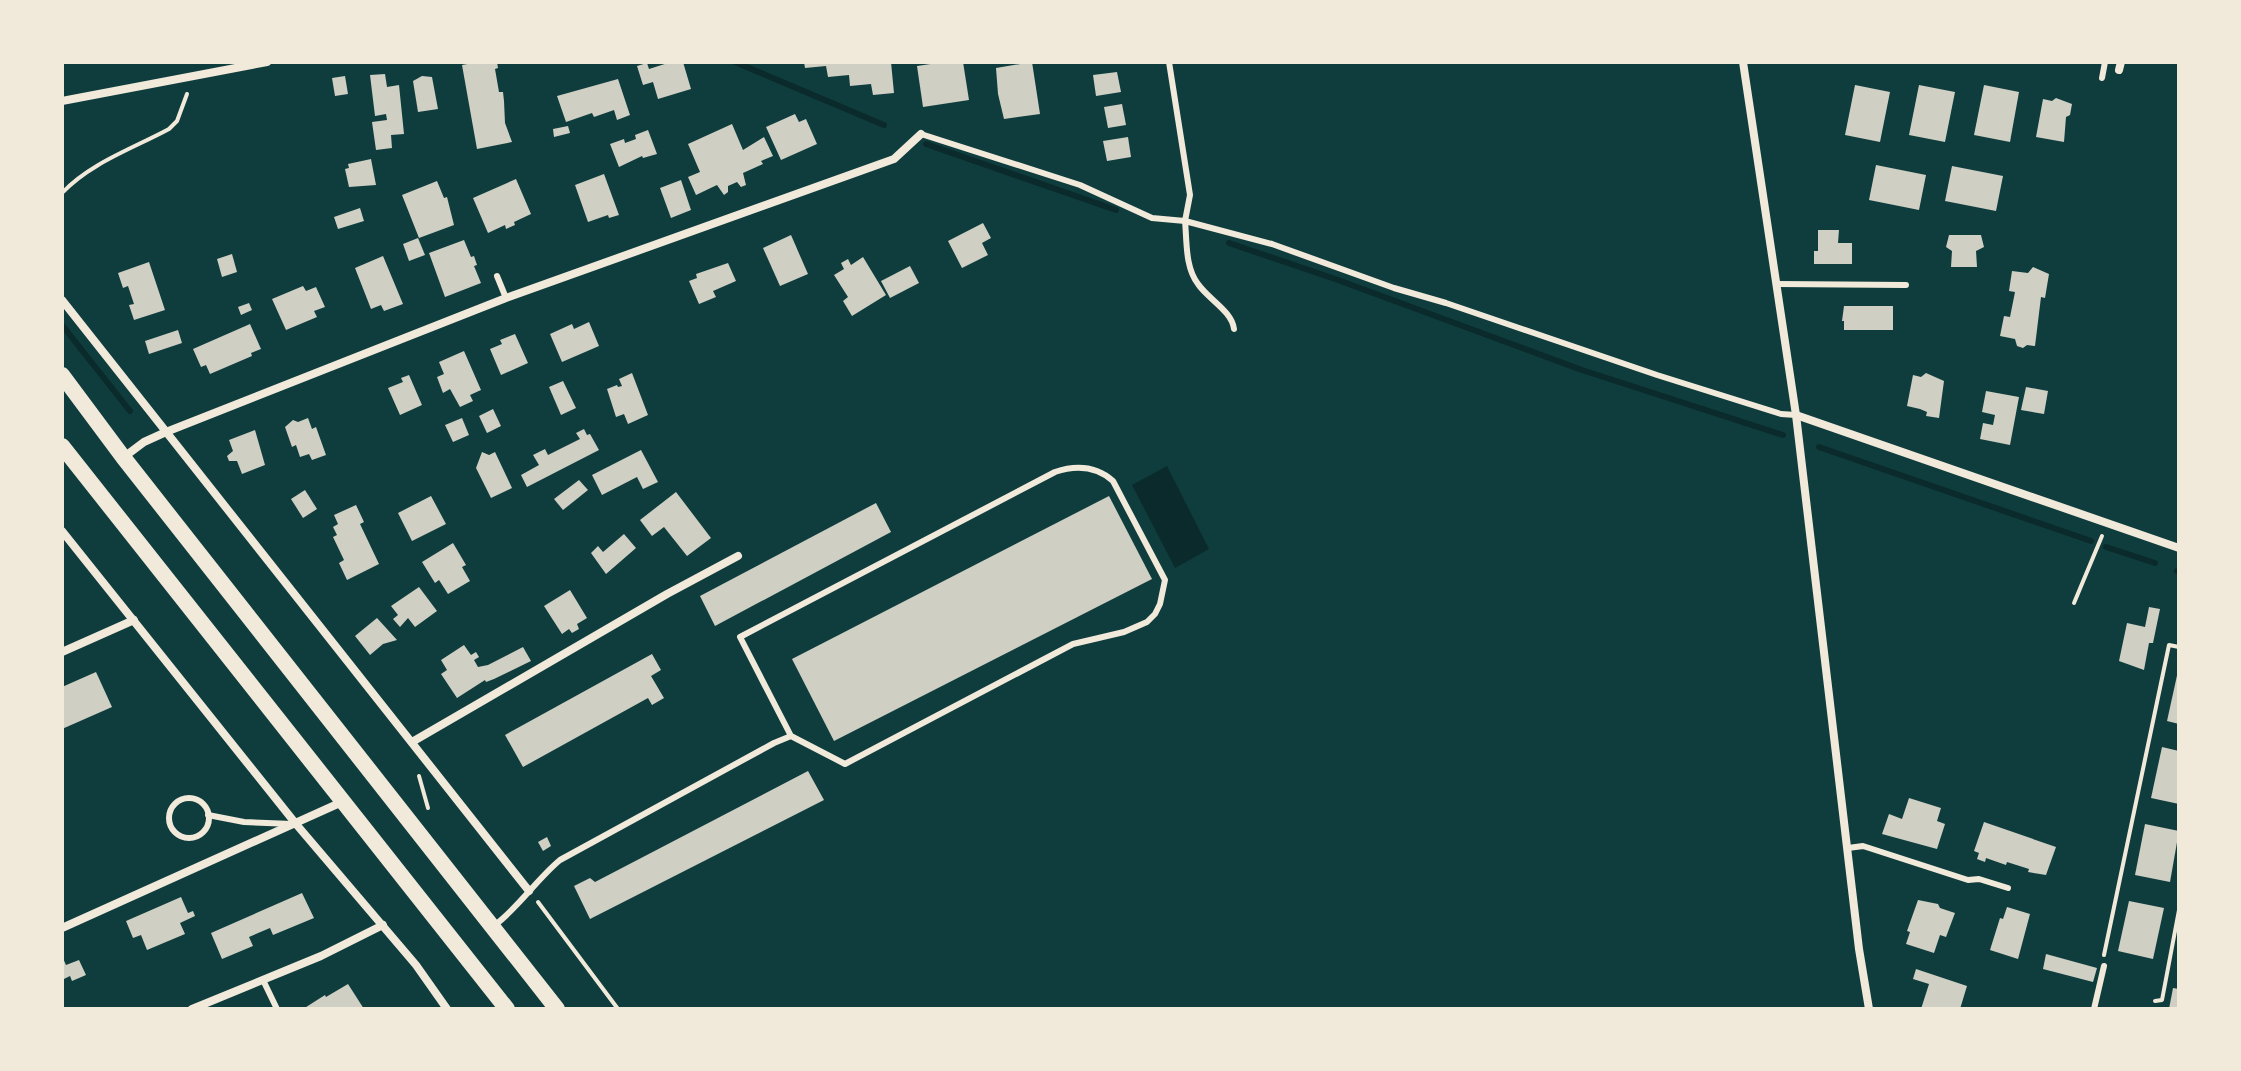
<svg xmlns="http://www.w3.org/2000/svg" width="2241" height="1071" viewBox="0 0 2241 1071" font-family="'PT Sans',sans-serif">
<rect width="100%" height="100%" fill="#0f3d3e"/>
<path fill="#0a2a2b" d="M1167,466l42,83 -34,19 -43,-83z"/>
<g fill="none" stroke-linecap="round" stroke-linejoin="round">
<g stroke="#0a2a2b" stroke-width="6">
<path d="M735,62l149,63"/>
<path d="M926,144l190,66"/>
<path d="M1229,243l109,37 244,90 201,65"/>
<path d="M62,325l68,86"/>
<path d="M1819,447l272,94"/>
<path d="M2106,547l49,16"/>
<path d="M2177,571l2,1"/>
</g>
</g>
<g fill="#cfcfc3">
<path d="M478,62h19l1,6 -3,1 4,23h4l1,9 1,22 7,19 -35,7 -15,-84z"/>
<path d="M671,62h12l8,27 -33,10 -5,-17 -10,3 -6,-19 10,-3 2,6z"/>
<path d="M804,62h87l3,31 -21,2 -2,-11 -21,2 -1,-11 -21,2 -2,-11 -21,2z"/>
<path d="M944,62h19l6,38 -46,7 -6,-41z"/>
<path d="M1032,62l8,52 -36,5 -6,-25 -2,-26z"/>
<path d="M1117,72l4,20 -25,4 -3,-21z"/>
<path d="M385,74l2,13 12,-2 5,49 -13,1 1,13 -16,2 -4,-28 15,-2 -1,-6 -11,2 -5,-41z"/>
<path d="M345,76l3,18 -13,2 -3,-18z"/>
<path d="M422,76l10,1 6,32 -20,3 -5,-31z"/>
<path d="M618,79l12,36 -13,5 -3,-10 -20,7 -2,-4 -26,9 -9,-26z"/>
<path d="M1855,85l35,7 -10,50 -35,-7z"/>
<path d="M1919,85l36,7 -10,50 -36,-7z"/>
<path d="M1984,85l35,7 -9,50 -36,-7z"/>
<path d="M2056,98l16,6 -2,11 -4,2 -2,25 -28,-5 7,-38 9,2z"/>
<path d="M1122,104l4,21 -18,3 -4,-21z"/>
<path d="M795,114l4,8 7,-3 11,25 -36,16 -15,-33z"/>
<path d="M732,124l11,26 21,-13 9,19 -12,5 2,3 -20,9 3,12 -5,2 -4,-5 -9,4v6l-4,3 -7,-10 -21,10 -8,-18 12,-5 -12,-28z"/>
<path d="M568,126l2,7 -16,4 -1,-8z"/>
<path d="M648,130l9,24 -14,4 -1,-2 -23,11 -9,-23 14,-5 1,4 11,-4 -1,-4z"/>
<path d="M1128,137l3,20 -24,4 -4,-20z"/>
<path d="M371,159l5,26 -27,2 -4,-18 4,-1 -1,-4z"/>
<path d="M1876,165l50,10 -7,35 -50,-10z"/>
<path d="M1952,166l51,10 -7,35 -51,-10z"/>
<path d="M604,174l15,41 -10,3 -1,-3 -20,7 -13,-37z"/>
<path d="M516,179l15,35 -17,8 1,3 -9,4 -1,-4 -17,8 -15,-35z"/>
<path d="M681,180l10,30 -20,8 -11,-30z"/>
<path d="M437,181l7,17 3,-1 7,28 -35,13 -17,-43z"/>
<path d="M360,208l4,13 -26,8 -4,-12z"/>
<path d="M983,223l8,15 -9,5 6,12 -26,13 -14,-27z"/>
<path d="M1818,230h21l-1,13h14v21h-38v-13h4z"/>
<path d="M791,235l17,39 -28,12 -17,-38z"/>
<path d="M1949,235h32l3,12 -8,4 1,16h-26l1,-16 -6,-4z"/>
<path d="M418,238l7,17 -16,6 -6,-17z"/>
<path d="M464,240l7,17 3,-1 3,9 -3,1 7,17 -36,14 -16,-44z"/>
<path d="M232,254l5,18 -15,5 -5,-18z"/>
<path d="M383,256l20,48 -19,7 -3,-6 -10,4 -16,-41z"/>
<path d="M863,257l23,38 -34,21 -9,-15 5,-4 -14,-22 10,-6 -3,-6 7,-4 3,6z"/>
<path d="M149,262l16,48 -31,10 -5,-15 5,-1 -6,-18 -5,2 -5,-15z"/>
<path d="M728,263l8,18 -23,10 3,6 -17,7 -10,-23 8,-3 -1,-4z"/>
<path d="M910,266l9,17 -29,15 -9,-17z"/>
<path d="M2033,267l16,7 -4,24 -4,-1 -6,49 -8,-1 -4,3 -6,-2 -2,-7 -15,-3 4,-20 6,1 5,-25 -6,-1 3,-20 16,2z"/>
<path d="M303,286l3,5 10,-4 9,20 -11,4 3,6 -31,13 -14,-31z"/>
<path d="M249,303l3,7 -11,5 -3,-8z"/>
<path d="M1844,306h49v24h-49v-9h-2z"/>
<path d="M589,322l10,24 -37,16 -12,-28 22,-10 2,5z"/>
<path d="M250,324l11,25 -10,4 1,3 -42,18 -4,-9 -5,2 -8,-18z"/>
<path d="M178,330l4,13 -33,11 -4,-13z"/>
<path d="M515,334l13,29 -27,12 -11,-26 12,-5 -2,-4z"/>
<path d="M464,351l17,39 -11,5 3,6 -13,6 -10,-18 -7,4 -6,-16 7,-3 -5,-12z"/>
<path d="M632,373l16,42 -20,9 -4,-10 -8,3 -9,-28 10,-4 1,2 4,-1 -3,-7z"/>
<path d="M1926,373l18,8 -5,37 -13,-2 1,-4 -7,-3 -13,-3 6,-31 8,2z"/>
<path d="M409,375l13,30 -22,10 -12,-27 15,-6 -2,-4z"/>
<path d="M563,381l13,27 -15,7 -12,-28z"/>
<path d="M2026,387l22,4 -4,23 -23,-4z"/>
<path d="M1986,391l33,6 -9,48 -30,-6 3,-16 10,2 2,-10 -13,-3z"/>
<path d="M493,409l8,17 -14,7 -8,-17z"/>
<path d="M308,418l4,11 4,-2 10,28 -14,5 -3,-6 -9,3 -4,-12 -4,2 -7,-20 8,-7 5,2z"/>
<path d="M462,418l7,17 -16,7 -8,-17z"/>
<path d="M584,429l3,6 3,-1 9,16 -72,37 -6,-12 18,-10 -6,-10 12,-6 3,6 32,-16 -4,-6z"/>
<path d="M255,430l10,35 -23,9 -5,-13h-8l-2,-5 6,-5 -4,-11z"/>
<path d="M641,450l17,32 -15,7 -6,-12 -35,18 -10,-20z"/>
<path d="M482,452l7,3 6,-3 17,36 -21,10 -15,-30z"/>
<path d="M579,480l9,10 -25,20 -9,-11z"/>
<path d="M305,490l12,19 -14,9 -12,-19z"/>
<path d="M676,492l35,46 -24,18 -23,-29 -12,9 -12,-16z"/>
<path d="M431,496l15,28 -34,17 -14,-28z"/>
<path d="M1109,496l43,83 -318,162 -42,-82z"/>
<path d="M876,503l15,29 -176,94 -15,-30z"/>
<path d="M356,505l8,17 -4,2 19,40 -32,16 -8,-17 5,-3 -11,-23 4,-2 -4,-8 5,-3 -4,-9z"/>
<path d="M624,534l12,14 -30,26 -15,-21 7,-7 5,6z"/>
<path d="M453,543l13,22 -4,2 8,14 -22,13 -9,-14 -4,3 -13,-21z"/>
<path d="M419,587l18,24 -22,16 -7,-9 -8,9 -7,-8 5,-4 -7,-9z"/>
<path d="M570,590l17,28 -10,6 2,5 -7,4 -3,-4 -7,5 -18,-28z"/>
<path d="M2149,607l11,2 -7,34h-4l-5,27 -25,-9 8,-38 18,4z"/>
<path d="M377,618l20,22 -14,4 -13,11 -15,-19z"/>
<path d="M464,645l7,10 5,-3 3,5 -5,3 4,7 10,-2 35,-18 8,14 -37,18 -8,3 -1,-2 -28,18 -16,-24 6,-4 -6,-10z"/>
<path d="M652,654l9,16 -10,6 13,22 -12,7 -4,-7 -125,69 -18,-32z"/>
<path d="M2178,671h1v53l-12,-3z"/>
<path d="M96,672l16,35 -50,22v-42z"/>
<path d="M2162,747l17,4v53l-28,-6z"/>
<path d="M808,771l16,29 -234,119 -16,-33 16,-8 5,4z"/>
<path d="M1909,798l32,10 -4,13 8,3 -8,25 -55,-15 7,-20 13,5z"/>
<path d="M1984,822l72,25 -10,28 -18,-3 1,-3 -22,-7 -1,3 -20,-7 -1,4 -8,-3 2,-6 -5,-2z"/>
<path d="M2145,824l34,7 -9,51 -35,-7z"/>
<path d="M547,837l4,9 -8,5 -5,-9z"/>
<path d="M302,893l12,25 -41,17 -3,-7 -21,9 4,9 -31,13 -11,-26z"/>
<path d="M181,897l7,16 5,-2 2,5 -15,7 5,11 -38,16 -6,-15 -8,3 -7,-17z"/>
<path d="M1918,900l20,4 2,4 15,5 -9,24 -6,-2 -6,18 -28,-9 4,-12 -3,-1z"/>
<path d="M2129,901l35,7 -11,51 -35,-8z"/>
<path d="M2007,907l23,7 -12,45 -28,-9 10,-32 3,1z"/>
<path d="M2046,954l51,14 -4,14 -50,-13z"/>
<path d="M62,956l4,9 13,-5 7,15 -14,6 -2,-5 -8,4z"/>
<path d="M1916,969l51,17 -7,23h-39l8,-25 -16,-5z"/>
<path d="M348,984l16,25h-61l22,-14 1,2z"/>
<path d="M2173,988l6,1v20h-10z"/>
</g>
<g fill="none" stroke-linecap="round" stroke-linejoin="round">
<g stroke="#f1e9da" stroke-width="4">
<path d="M62,193c28,-30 72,-45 107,-64l8,-8 10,-27"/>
<path d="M2074,603l28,-67"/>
<path d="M419,776l9,32"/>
<path d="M538,902l80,107"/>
<path d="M2104,955l65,-310 10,2"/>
<path d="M2155,1001l7,-1 17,-90"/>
</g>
<g stroke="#f1e9da" stroke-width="6">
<path d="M2102,78l3,-16"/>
<path d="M921,134l159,51 72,33 33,3 5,-26 -21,-133"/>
<path d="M497,276l9,22"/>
<path d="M1778,284l128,1"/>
<path d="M1234,329c-2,-18 -26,-30 -36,-45 -13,-17 -11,-42 -13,-63l87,23 122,44 52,15 211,72 124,39 15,1"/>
<circle cx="189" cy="818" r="20"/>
<path d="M208,815l36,7 48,2"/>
<path d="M1848,848l15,-2 105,34 11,-1 29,9"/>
<path d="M495,925c25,-19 41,-45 65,-65l214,-117 17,-7 54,28 228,-120 51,-12 23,-10 8,-8 5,-10 5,-24 -52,-99c-17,-15 -37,-16 -58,-9l-315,165 51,99"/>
<path d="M263,980l14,29"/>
<path d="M2094,1009l10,-43"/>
</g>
<g stroke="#f1e9da" stroke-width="8">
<path d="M1743,62l53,353 63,534 10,60"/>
<path d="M2119,70l2,-8"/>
<path d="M62,101l205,-39"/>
<path d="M62,300l467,591"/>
<path d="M1796,415l383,133"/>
<path d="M124,457l20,-15 22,-10 340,-134 388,-139 27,-25"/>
<path d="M62,531l234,293 120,141 31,44"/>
<path d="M62,652l72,-32"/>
<path d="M412,742l255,-148 71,-38"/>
<path d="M62,928l280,-126"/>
<path d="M192,1009l129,-53 62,-31"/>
</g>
<g stroke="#f1e9da" stroke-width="16">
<path d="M62,375l61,82 434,552"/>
<path d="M62,446l445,563"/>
</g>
</g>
<rect width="2241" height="1071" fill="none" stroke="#f1e9da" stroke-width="128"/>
</svg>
